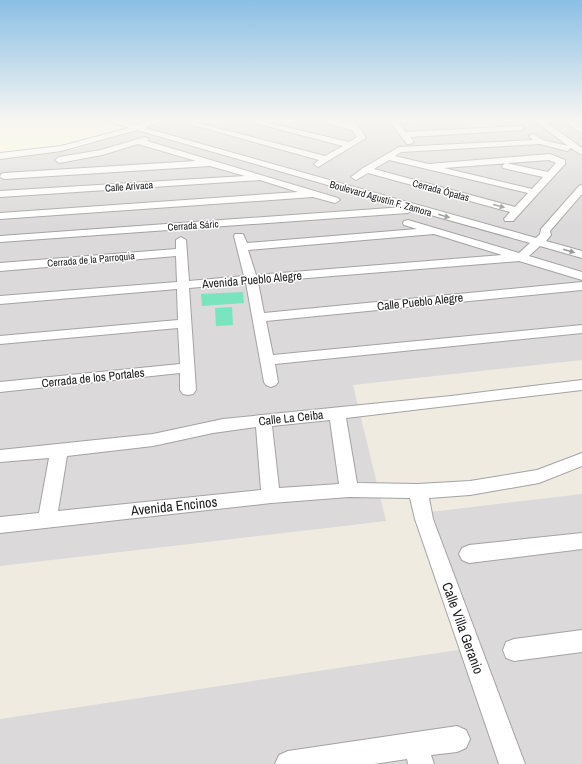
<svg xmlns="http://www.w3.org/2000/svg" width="582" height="764" viewBox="0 0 582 764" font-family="'Archivo Narrow',sans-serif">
<rect width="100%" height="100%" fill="#efebe1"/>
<g fill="#dbd9d9">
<path d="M161,120h421v240l-229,25 33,136 -386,45v-407l72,-9 58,-17z"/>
<path d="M582,494v270h-68l-92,-251z"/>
<path d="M471,648l42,116h-513v-45z"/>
</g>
<path fill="#feffda" d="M0,120h98l30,9 -48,16 -80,9z"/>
<g fill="#79e4be">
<path d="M243,292l1,11 -42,3 -1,-12z"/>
<path d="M232,307l1,18 -17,1 -1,-18z"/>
</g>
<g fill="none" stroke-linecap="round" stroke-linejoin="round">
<g stroke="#a3a3a3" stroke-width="2">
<g id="minor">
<path d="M106,120h12l19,5 15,-5h11l-18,8 391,110 4,-4 1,-5 38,-43 3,-1v9l-32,37 1,4 -5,6 36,10v7l-42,-12 -11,10 53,16v8l-63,-19 -261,21 6,31 318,-31v8l-316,31 7,34 309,-30v8l-307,31 3,18 -2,3 -5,2 -5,-2 -2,-3 -18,-99 -57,5 7,102 -3,4 -5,1 -5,-1 -3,-4v-17l-180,19v-10l180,-18 -2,-36 -178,16v-8l178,-16 -1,-31 -177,15v-8l177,-14 -1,-26 -176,15v-8l176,-14v-9l5,-3 5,3 3,41 55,-5 -10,-40 1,-2h8l4,9 170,-14 -13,-4 -1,-2 1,-2 4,-1 111,33 11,-10 -117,-33 -5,3 -408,29v-6l404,-29 -267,-77 -76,21 -61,8v-6l61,-7 68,-18zM434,234l68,21 -246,20 -8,-25z"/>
<path d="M243,120h13l93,22 8,-5 -5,-7 -37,-10h14l20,4 -3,-4h8l12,18 -48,29 -4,-3 5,-4 -133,-37 4,-2 135,35 18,-10z"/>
<path d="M388,120h30l-4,2 -15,1 7,9 115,-6 4,2 -4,2 -111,7 4,5 -4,2h-3z"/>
<path d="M534,120h9l39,28v7l-11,-7 -4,3 -27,-7 -139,8 -6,4 33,8 122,-10 15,6v4l-52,57h-8l-1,-2 6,-7 -142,-39 -12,7 -5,-3 12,-9 36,-21 134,-7 -4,-4 4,-2 10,6 25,6zM389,160l139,33 -13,14 -141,-38zM549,160l7,3 -8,9 -42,-9 -4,3 1,2 40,9 -11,12 -88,-21z"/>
<path d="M561,120h9l12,8v5z"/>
<path d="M145,137l4,2 -2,2 191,57 2,2 -5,3 -22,-6 -313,22v-6l298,-21 -38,-12 -260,17v-6l245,-15 -35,-10 -206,13 -4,-2 1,-3 3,-1 192,-12 -58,-17 -36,11 -43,8 -4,-3 4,-3 42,-7z"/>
<path d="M582,380v10l-236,28 11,65 61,1 52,-3 67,-11 45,-17v13l-43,17 -69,12 -41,3 4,21 92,245h-26l-84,-245 -5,-21 -61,-1 -78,6 -271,30v-16l39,-4 10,-55 -49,4v-12l153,-16 70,-15 228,-23zM330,420l9,64 -60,4 -7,-62zM256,427l5,63 -203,21 9,-55 86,-10 60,-13z"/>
<path d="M582,533v16l-113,14 -7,-3 -3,-6 3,-6 7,-3z"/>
<path d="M582,630v22l-68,9 -8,-3 -3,-8 3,-8 8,-3z"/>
<path d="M457,726l9,4 4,9 -4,9 -9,4 -26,3 3,9h-26l-1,-5 -33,5h-99l4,-9 9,-4z"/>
</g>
</g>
<use href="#minor" fill="#fff" fill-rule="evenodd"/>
</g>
<defs><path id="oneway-solid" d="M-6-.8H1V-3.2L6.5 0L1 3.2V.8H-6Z"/></defs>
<g fill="#999">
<use href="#oneway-solid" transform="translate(499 206) rotate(15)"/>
<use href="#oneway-solid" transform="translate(444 216) rotate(16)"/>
<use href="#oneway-solid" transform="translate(569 251) rotate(16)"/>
</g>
<linearGradient id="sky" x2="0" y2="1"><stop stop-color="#8abfe5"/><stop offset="0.53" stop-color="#f8f6f2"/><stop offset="1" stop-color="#f8f6f2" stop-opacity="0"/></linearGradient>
<rect width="582" height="227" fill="url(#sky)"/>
<g text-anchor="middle" stroke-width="3" stroke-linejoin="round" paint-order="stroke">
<g font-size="10" fill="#1c1c1c" stroke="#fff">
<text transform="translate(129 186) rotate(-4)" y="4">Calle Arivaca</text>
<text transform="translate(441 190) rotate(15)" y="4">Cerrada Ópatas</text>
<text transform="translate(381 198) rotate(16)" y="4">Boulevard Agustín F. Zamora</text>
<text transform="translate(193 225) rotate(-4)" y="4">Cerrada Sáric</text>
<text transform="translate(91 259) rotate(-5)" y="4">Cerrada de la Parroquia</text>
</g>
<g font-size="12" fill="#1c1c1c" stroke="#fff">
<text transform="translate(252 280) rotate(-5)" y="4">Avenida Pueblo Alegre</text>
<text transform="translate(420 302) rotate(-6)" y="4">Calle Pueblo Alegre</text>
<text transform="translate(93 378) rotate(-6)" y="4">Cerrada de los Portales</text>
<text transform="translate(291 418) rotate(-6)" y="4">Calle La Ceiba</text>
</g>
<g font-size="14" fill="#1c1c1c" stroke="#fff">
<text transform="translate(174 506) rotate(-6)" y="5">Avenida Encinos</text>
<text transform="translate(463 628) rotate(70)" y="5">Calle Villa Geranio</text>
</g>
</g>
</svg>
